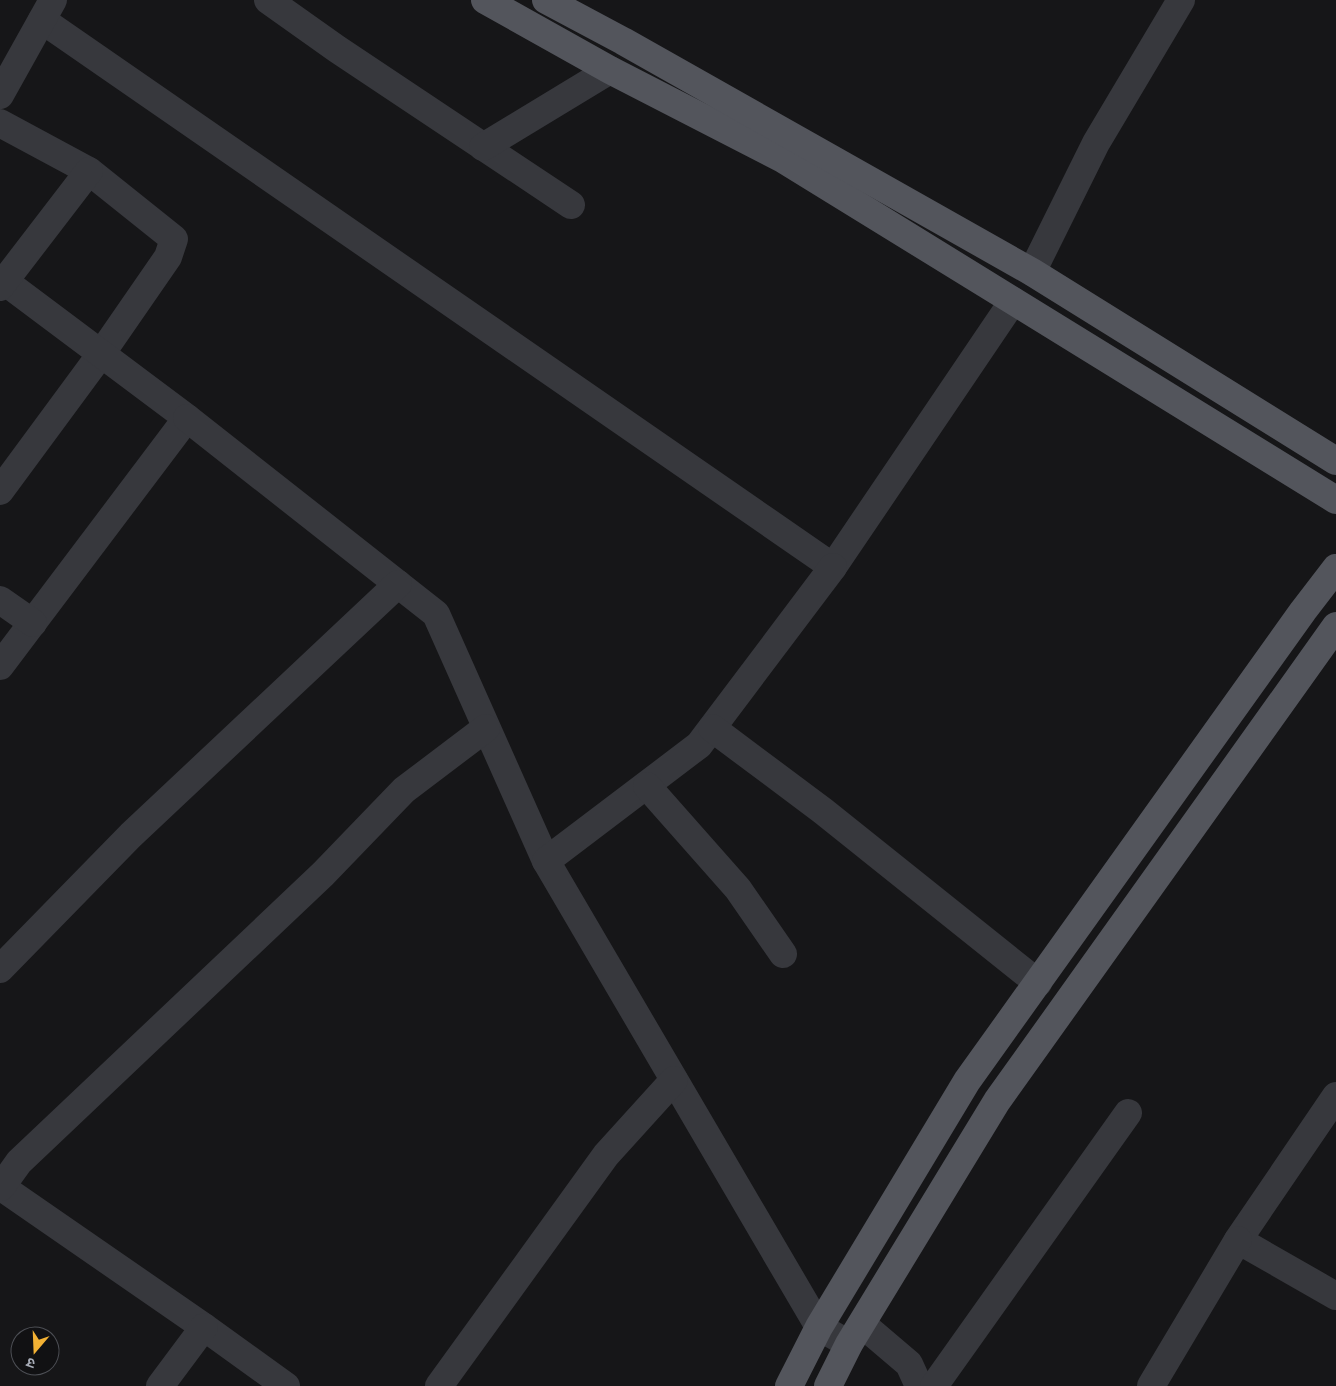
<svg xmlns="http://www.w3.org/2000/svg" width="1336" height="1386" viewBox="0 0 1336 1386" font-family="Ubuntu,'Noto Sans Devanagari',sans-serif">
<rect width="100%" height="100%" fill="#161618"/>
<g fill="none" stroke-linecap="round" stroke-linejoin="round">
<g stroke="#37383d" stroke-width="28">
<path d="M268,0l69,49 234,156"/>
<path d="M42,20l791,547 180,-266"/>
<path d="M0,95l53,-95"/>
<path d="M0,123l89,48 85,68 -6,18 -67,97 -101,137"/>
<path d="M483,147l127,-77"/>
<path d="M1032,272l64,-129 85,-143"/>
<path d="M0,278l187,140 -187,248"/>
<path d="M0,287l89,-116"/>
<path d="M187,418l249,196 110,247"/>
<path d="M833,567l-134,178 -153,116 273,466 30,17"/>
<path d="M0,600l33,23"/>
<path d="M712,728l111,83 215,172"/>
<path d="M647,786l91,103 45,65"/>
<path d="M0,969l131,-134 267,-251"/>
<path d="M1336,1096l-98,144 98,56"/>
<path d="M0,1186l204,141 82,59"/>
<path d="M1,1187l18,-25 304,-288 81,-84 82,-62"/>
<path d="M862,1324l47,40 10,22"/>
<path d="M160,1386l44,-59"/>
<path d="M439,1386l167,-231 68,-75"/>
<path d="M934,1386l194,-273"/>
<path d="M1151,1386l87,-146"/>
</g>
<g stroke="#53555c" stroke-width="28">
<path d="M485,0l125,70 173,89 553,341"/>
<path d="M546,0l77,41 409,231 304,189"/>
<path d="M789,1386l30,-59 148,-246 336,-470 33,-43"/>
<path d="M828,1386l21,-42 148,-243 339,-475"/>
</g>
</g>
<g transform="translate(35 1351) rotate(199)"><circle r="24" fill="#111113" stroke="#4d4f55"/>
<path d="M0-4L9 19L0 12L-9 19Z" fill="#f2b134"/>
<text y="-8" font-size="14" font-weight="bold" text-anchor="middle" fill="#a8adb8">उ</text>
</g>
</svg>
